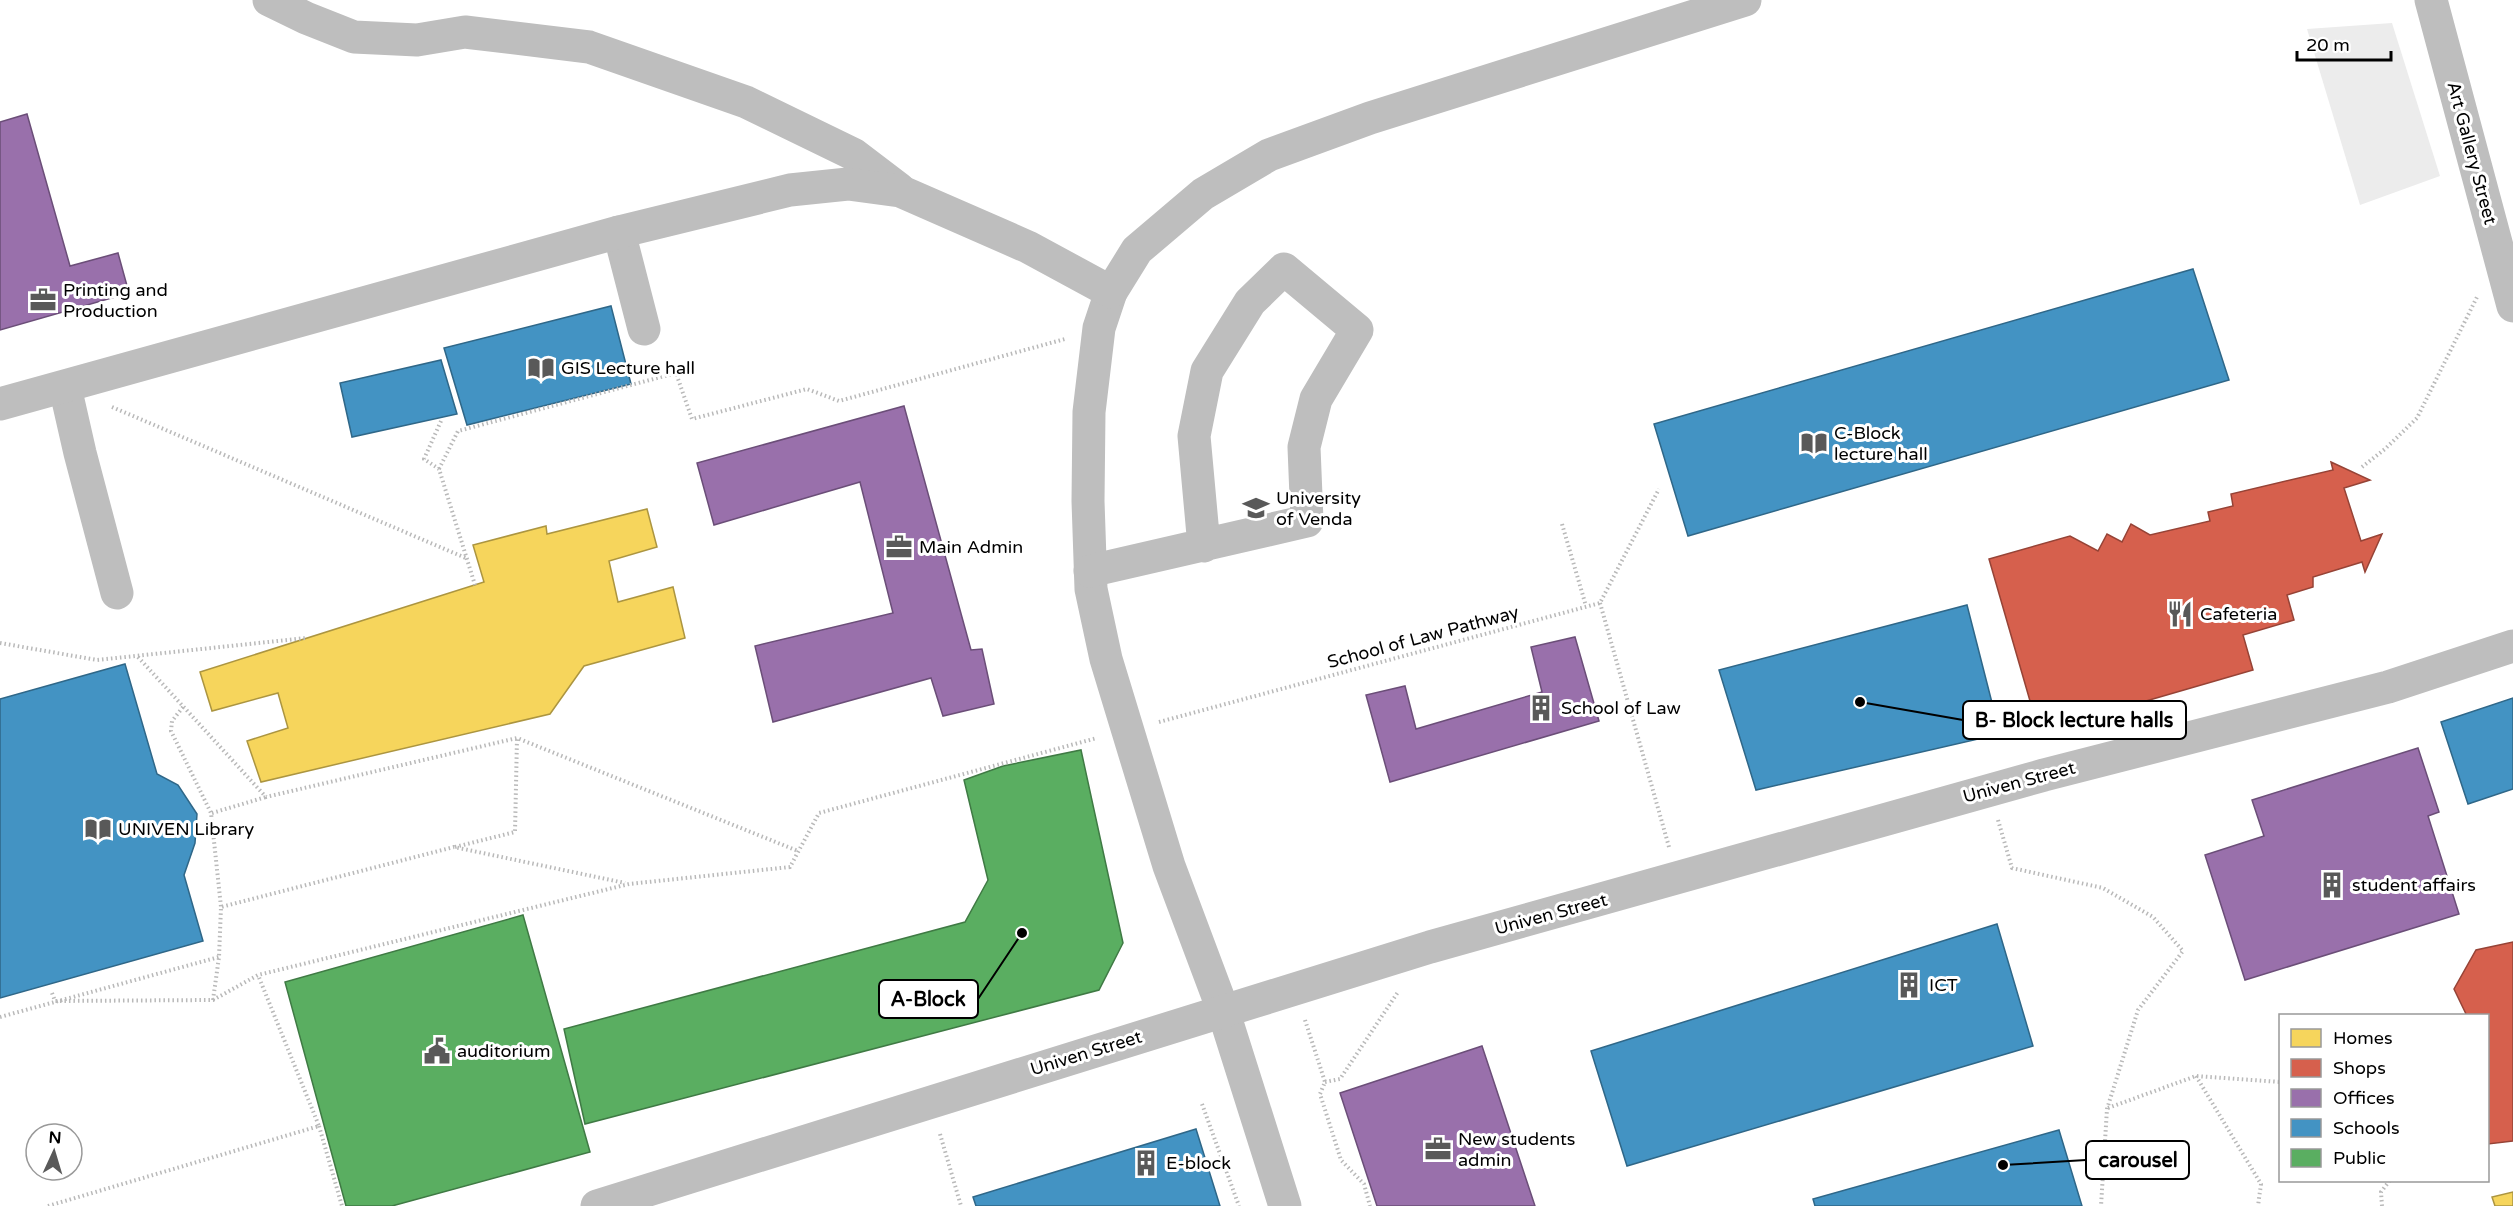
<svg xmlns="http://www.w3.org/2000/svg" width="2513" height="1206" viewBox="0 0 2513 1206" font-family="'Varela Round',sans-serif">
<rect width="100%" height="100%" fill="#fff"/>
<path fill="#ececec" d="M2392,23l48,153 -80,29 -53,-176z"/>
<g fill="#f6d55c" stroke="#ac9540" stroke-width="1.5">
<path d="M647,509l10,38 -48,14 9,41 55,-15 12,51 -101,28 -34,48 -289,68 -14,-41 41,-13 -10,-35 -66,18 -12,-39 284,-90 -11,-37 73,-19 1,8z"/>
<path d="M2513,1192v14h-18l-3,-9z"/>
</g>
<g fill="#d6604d" stroke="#964336" stroke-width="1.5">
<path d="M2331,462l39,18 -26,8 17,53 21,-7 -17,38 -3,-10 -49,15v10l-26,8 7,25 -51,15 10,35 -214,62 -50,-173 81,-23 28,15 9,-17 15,8 9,-18 19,11 60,-14 -2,-9 25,-6 -2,-12 102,-24z"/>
<path d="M2513,942v199l-25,3v-128h-21l-13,-27 22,-39z"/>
</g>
<g fill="#9970ab" stroke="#6b4e78" stroke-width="1.5">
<path d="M27,114l43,152 48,-13 11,40 -129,37v-208z"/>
<path d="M904,406l67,244 11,-1 12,55 -51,12 -12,-38 -158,44 -18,-76 138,-33 -33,-131 -146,43 -17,-62z"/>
<path d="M1575,637l24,84 -209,61 -24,-87 39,-9 11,43 126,-37 -11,-45z"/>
<path d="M2418,748l21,64 -11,4 31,98 -214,66 -40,-125 59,-19 -12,-36z"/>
<path d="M1482,1046l53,160h-158l-37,-113z"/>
</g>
<g fill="#4393c3" stroke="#2f6788" stroke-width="1.5">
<path d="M2193,269l36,111 -541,156 -34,-112z"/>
<path d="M611,306l20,78 -164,41 -23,-77z"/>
<path d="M441,360l16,54 -105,23 -12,-54z"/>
<path d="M1967,605l33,129 -244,56 -37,-120z"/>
<path d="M125,664l32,110 21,11 19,29 -2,29 -11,32 19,66 -203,57v-299z"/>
<path d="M2513,698v91l-45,15 -27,-82z"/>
<path d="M1997,924l36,122 -406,120 -36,-115z"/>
<path d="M1196,1129l24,77h-244l-3,-9z"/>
<path d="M2059,1130l23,76h-267l-2,-7z"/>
</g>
<g fill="#5aae61" stroke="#3f7a44" stroke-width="1.5">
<path d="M1081,750l42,193 -24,47 -514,134 -21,-95 401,-107 23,-42 -24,-100 39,-14z"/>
<path d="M523,915l67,237 -198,54h-46l-61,-224z"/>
</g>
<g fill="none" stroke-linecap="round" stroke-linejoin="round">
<g stroke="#b9b9b9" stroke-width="4" stroke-dasharray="1.5 3" stroke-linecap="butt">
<path d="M112,407l356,152"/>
<path d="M441,421l-17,38 15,10 36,116"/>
<path d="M2362,467l23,-18 32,-31 60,-121"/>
<path d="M439,469l19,-38 218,-58 16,46 115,-30 32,12 226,-62"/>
<path d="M1562,524l24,82"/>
<path d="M1600,603l69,244"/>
<path d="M0,643l97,17 209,-22"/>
<path d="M138,657l128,140 251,-59 281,113"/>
<path d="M183,707l-11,14 -1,10 40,82 10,94"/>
<path d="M1159,722l441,-119 59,-114"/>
<path d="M212,813l54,-16"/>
<path d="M1998,820l14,48 91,20 50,29 30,34 -45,59 -31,99 -6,97"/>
<path d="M455,847l60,-15 2,-94"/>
<path d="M52,993l3,8 158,-1 45,-25 371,-91 161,-17 29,-54 278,-75"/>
<path d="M213,1000l6,-43 2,-50 233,-60 171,36"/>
<path d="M0,1017l219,-60"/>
<path d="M1305,1020l20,62 -5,12 21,66 23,24 6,22"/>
<path d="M2196,1076l65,108 -3,22"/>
<path d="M1325,1082l15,-3 58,-87"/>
<path d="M1202,1104l37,102"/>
<path d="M2108,1108l88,-32 84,6"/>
<path d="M319,1126l23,80"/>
<path d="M940,1134l21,72"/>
<path d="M48,1206l271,-80 -61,-151"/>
<path d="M2382,1206l-1,-14 9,-12"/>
</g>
<g stroke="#bebebe" stroke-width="33">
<path d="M269,0l37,18 48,19 63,3 48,-8 124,15 157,55 107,52 46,35"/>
<path d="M2431,0l82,306"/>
<path d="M619,232l25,97"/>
<path d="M1111,292l-12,36 -10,84 -1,89 3,88 15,70 63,207 54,144 62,196"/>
<path d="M65,387l15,66 37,140"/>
<path d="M0,404l619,-172 171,-42 58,-6 52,7 128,56 83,45 26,-42 66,-56 66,-39 101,-37 375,-118"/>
<path d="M1090,571l217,-50 -3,-74 12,-48 41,-69 -73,-61 -34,33 -43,69 -13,65 10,110"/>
<path d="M597,1206l833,-259 614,-172 344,-88 125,-41"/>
</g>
</g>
<defs>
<g id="office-bare" transform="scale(2.07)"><path d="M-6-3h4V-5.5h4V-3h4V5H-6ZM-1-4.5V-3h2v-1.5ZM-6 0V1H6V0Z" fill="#595959" stroke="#fff" stroke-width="2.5" paint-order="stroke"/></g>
<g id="library-bare" transform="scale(2.07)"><path d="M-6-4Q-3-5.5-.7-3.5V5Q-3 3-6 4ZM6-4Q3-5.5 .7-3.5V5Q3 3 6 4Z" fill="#595959" stroke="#fff" stroke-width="2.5" paint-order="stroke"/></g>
<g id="university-bare" transform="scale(2.07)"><path d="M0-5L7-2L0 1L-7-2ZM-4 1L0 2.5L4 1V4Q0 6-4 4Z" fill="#595959" stroke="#fff" stroke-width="2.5" paint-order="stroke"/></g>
<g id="restaurant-bare" transform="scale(2.07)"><path d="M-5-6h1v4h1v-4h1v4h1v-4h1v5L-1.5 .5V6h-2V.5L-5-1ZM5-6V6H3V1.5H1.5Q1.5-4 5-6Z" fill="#595959" stroke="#fff" stroke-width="2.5" paint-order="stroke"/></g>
<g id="building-bare" transform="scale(2.07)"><path d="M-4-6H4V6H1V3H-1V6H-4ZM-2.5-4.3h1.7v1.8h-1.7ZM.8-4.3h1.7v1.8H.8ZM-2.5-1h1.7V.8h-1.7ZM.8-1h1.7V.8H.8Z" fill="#595959" stroke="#fff" stroke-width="2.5" paint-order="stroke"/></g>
<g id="civic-bare" transform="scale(2.07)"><path d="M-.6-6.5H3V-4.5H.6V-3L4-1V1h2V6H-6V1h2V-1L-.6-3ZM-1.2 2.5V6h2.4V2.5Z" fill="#595959" stroke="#fff" stroke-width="2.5" paint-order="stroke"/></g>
</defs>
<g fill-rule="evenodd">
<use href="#office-bare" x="43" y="300"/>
<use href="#library-bare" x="541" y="368"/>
<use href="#library-bare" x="1814" y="443"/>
<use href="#university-bare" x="1256" y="508"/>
<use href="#office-bare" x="899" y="547"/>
<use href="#restaurant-bare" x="2180" y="614"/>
<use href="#building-bare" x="1541" y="708"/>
<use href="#library-bare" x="98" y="829"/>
<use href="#building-bare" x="2332" y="885"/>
<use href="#building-bare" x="1909" y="985"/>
<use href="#civic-bare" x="437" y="1051"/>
<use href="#office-bare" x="1438" y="1149"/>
<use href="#building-bare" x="1146" y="1163"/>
</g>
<g text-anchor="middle" stroke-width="6" stroke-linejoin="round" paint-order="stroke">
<g font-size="18" fill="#000" stroke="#fff">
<text transform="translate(2472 153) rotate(75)" y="6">Art Gallery Street</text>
<text transform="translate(1423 637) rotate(-15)" y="6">School of Law Pathway</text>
<text transform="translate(2019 782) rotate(-15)" y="6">Univen Street</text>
<text transform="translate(1551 914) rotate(-15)" y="6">Univen Street</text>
<text transform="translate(1086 1053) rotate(-17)" y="6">Univen Street</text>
</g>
<g font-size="18" fill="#000" stroke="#fff" text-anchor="start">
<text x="63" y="296">Printing and<tspan x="63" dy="21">Production</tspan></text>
<text x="561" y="374">GIS Lecture hall</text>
<text x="1834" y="439">C-Block<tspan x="1834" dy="21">lecture hall</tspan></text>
<text x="1276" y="504">University<tspan x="1276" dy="21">of Venda</tspan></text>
<text x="919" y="553">Main Admin</text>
<text x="2200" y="620">Cafeteria</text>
<text x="1561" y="714">School of Law</text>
<text x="118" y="835">UNIVEN Library</text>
<text x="2352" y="891">student affairs</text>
<text x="1929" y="991">ICT</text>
<text x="457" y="1057">auditorium</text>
<text x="1458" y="1145">New students<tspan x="1458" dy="21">admin</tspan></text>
<text x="1166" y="1169">E-block</text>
</g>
</g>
<path fill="none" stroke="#000" stroke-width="2" d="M1860 702L1963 720M1022 933L978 999M2003 1165L2086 1160"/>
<g fill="#000" stroke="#fff" stroke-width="2">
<circle cx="1860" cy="702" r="6"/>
<circle cx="1022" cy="933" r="6"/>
<circle cx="2003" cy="1165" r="6"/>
</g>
<g fill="#fff" stroke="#000" stroke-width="2">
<rect x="1963" y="701" width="223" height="38" rx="6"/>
<rect x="879" y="980" width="99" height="38" rx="6"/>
<rect x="2086" y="1141" width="103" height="38" rx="6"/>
</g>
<g font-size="20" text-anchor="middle" font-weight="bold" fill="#000">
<text x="2074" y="727">B- Block lecture halls</text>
<text x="928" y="1006">A-Block</text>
<text x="2138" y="1167">carousel</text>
</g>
<rect x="2279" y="1014" width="210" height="168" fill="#ffffff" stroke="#999999" stroke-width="1.5"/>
<rect x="2291" y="1029" width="30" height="18" fill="#f6d55c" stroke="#999999" stroke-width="1.5"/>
<text x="2333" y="1044" font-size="18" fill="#000000">Homes</text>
<rect x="2291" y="1059" width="30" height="18" fill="#d6604d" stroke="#999999" stroke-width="1.5"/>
<text x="2333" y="1074" font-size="18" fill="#000000">Shops</text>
<rect x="2291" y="1089" width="30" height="18" fill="#9970ab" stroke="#999999" stroke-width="1.5"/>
<text x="2333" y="1104" font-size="18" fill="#000000">Offices</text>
<rect x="2291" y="1119" width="30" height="18" fill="#4393c3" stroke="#999999" stroke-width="1.5"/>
<text x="2333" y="1134" font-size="18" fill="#000000">Schools</text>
<rect x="2291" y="1149" width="30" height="18" fill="#5aae61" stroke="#999999" stroke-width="1.5"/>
<text x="2333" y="1164" font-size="18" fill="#000000">Public</text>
<g transform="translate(54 1152) rotate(4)"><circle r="28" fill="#ffffff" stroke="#999999" stroke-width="1.5"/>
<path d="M0-4.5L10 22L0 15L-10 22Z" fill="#595959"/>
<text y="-9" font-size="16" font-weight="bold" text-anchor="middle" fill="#000000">N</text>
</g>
<path d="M2297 51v9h94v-9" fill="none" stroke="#000000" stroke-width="3"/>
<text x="2306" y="51" font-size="18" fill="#000000" stroke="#ffffff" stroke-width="4.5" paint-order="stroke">20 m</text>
</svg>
